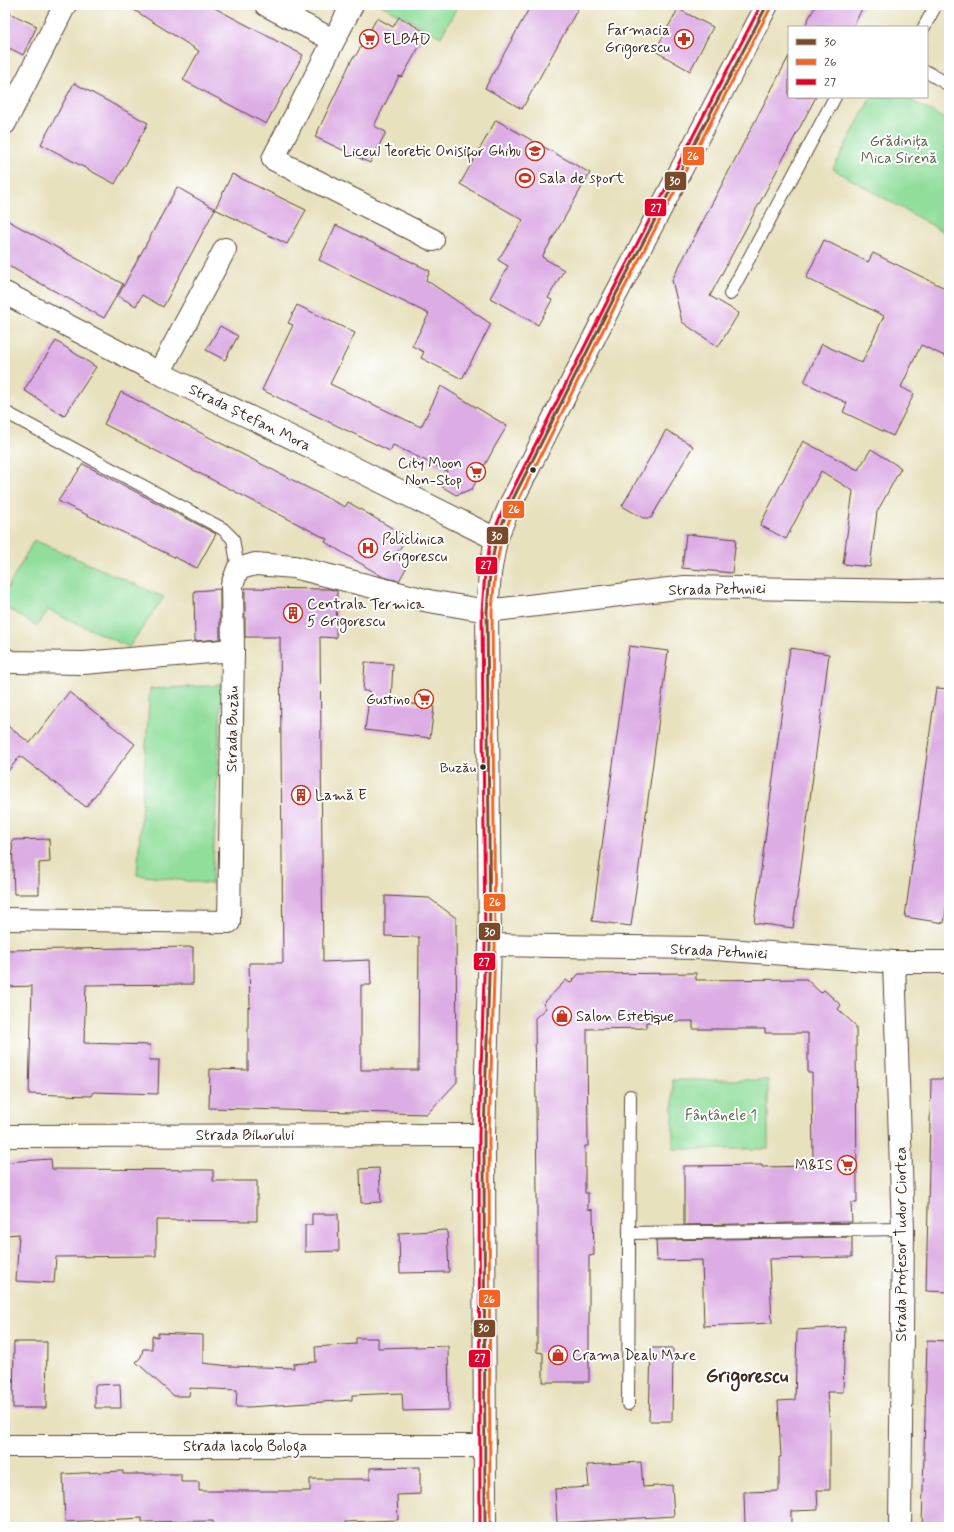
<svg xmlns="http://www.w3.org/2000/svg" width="954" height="1532" viewBox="0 0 954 1532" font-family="Mynerve,sans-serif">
<rect width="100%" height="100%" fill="#fff"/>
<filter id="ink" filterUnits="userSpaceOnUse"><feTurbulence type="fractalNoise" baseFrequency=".025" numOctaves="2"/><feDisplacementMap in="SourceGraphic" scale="8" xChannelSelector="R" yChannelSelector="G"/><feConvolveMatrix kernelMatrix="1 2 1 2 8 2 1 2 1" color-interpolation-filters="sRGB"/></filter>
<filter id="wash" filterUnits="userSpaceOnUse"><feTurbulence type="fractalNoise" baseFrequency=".012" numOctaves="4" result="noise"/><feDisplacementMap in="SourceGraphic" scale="16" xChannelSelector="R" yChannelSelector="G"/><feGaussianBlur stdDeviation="0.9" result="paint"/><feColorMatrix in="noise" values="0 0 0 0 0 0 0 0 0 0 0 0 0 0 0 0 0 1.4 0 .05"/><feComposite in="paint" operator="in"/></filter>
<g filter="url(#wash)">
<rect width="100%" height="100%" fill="#e7e1be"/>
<g fill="#91de9c" stroke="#66845d">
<path d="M381,5h77l-17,32z"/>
<path d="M872,97h33l44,24v114l-116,-66 36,-68z"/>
<path d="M34,540l130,57 -35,50 -81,-37 -11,16 -32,-19v-14z"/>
<path d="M222,685l-10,199 -75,-9 13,-186z"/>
<rect x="673" y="1080" width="95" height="69"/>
</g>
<g id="blocks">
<g fill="#dcace4">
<path d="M126,5h83l94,50 -37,69 -83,-44 16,-29z"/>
<path d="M531,5h49l-58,104 -37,-21z"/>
<path d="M816,5h48l-11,22h-49z"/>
<path d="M678,9l35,18 -23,44 -35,-20z"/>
<path d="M5,11l32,15 -14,29 -18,-9z"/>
<path d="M399,17l28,16 -25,44 -3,-1 -25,50 12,6 -16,31 -55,-26 38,-80h2l22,-39 16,9z"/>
<path d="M789,56v41h27l-106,199 29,17 -21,34 -36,-25 -10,-42z"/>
<path d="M74,83l74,40 -33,61 -74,-40z"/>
<path d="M496,120l94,53 -48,84 22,13 -16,28 4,2 -14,25 -48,-27 18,-32 -10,-6 25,-40 -63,-36z"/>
<path d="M232,174l74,36 -19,34 -72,-35z"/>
<path d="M177,187l38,22 -52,98 -21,-12 -6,11 -18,-10z"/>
<path d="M5,219l118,65 -19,34 -99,-54z"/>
<path d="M336,225l94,46 -4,9 65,44 -29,55 -41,-21 3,-6 -12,-6 17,-32 -110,-54z"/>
<path d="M824,240l44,22 5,-9 76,37v68l-28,-13 -20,42 13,7 -21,42 -50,-24 4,-9 -43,-21 18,-38 40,19 22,-47 -78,-38z"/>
<path d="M297,305l58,28 -25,51 91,43 20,-41 66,40 -13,22 -22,41 -16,6 -15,-9 6,-15 -54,-26 -3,6 -128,-61 31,-65 -5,-2z"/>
<path d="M220,326l18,10 -13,24 -19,-10z"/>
<path d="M56,341l40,26 -32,49 -40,-26z"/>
<path d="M121,392l224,115 3,-5 59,35 -10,16 13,8 -11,20 -16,-4 -58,-35 2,-3 -223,-115z"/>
<path d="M666,430l27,16 -42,72h-8l-21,-12z"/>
<path d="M803,441l55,29 13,-21 30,19 -24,44 -7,55 -27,-3 10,-73 -32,-20 -35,68 -26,-14z"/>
<path d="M83,464l133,70 -19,34 -139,-67z"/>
<path d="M686,534l50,5 -4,34 -50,-5z"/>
<path d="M245,588l85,1 7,2 -1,47 -16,-1 3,325 47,-2 1,25h-10v85h57l1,-133 -34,-1v-40l44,2 27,20 1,164 -30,32 -218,-6 1,-39 38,1v-63h2l-1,-44h34l-3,-326h-35z"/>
<path d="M220,589v50l-25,2 -1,-50z"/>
<path d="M629,646l39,5 -37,275 -39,-5z"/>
<path d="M790,648l39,6 -36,274 -39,-5z"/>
<path d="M365,662l28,2 -2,37 43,6 -4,31 -65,-8 5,-39h-7z"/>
<path d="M936,688l13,1v200l-5,34 -39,-6z"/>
<path d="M69,692l66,52 -49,63 -66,-51 -15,19v-51l25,19z"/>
<path d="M49,839l1,23 -11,1v31h-25l-2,-54z"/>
<path d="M193,947v37l-107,1 -2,58 66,2 -1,15h10l-1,34 -65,-2 -1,4 -63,-2 3,-108 -27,1v-37z"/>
<path d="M696,973v7l110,-1 15,14 3,-3 17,15 -3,4 18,17 1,177h-6l1,19 -168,3v-59l78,-1v2l51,-1 -1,-93h-4v-40h-43v-4h-72v-8l-46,1v6l-60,1 1,117h-3v47h3v16l5,1 1,45 -5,1v126h-46v-29l-6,-1v-158l-2,-176 11,-10 -3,-4 23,-24 4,3 9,-9z"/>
<path d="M931,1079h18v213l-23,-1z"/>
<path d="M51,1159l1,10 161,1v11h44v40l-101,-1v36l-100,1 -2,26 -38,-2 3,-47 -12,1 -2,-73z"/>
<path d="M379,1168l2,34 -20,1 -1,-34z"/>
<path d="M312,1214h26l1,37 -34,1v-27h7z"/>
<path d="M447,1230l2,42 -49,1 -1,-40z"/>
<path d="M852,1237v20l-83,2 3,64 -68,3 -2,-66 -45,1 -1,-21z"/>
<path d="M845,1327l-2,65h-16l3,33v65h-13l1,20 -27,1v16h-46l-1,-35 35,-1v-34h2l-3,-56 17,-1 2,-70z"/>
<path d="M158,1333l45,2v28l26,3 65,2 -1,-4 23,-2 -1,-15 41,-3v-6h22v10l70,-2 1,64 -46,1 -1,-18 -50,2v5l-103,7h-13l1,-17 -47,-2 -1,8h-15l-38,-34 5,-5 2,-8h9v-13l6,1z"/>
<path d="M927,1340l22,1v186h-27z"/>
<path d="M14,1342h33l-1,66h-33z"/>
<path d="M651,1348h22l-1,73h-23z"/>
<path d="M120,1384l1,24h-26v-23z"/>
<path d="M641,1462l2,25 29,-2 2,31 -117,7 -2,-34 34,-2 -2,-22z"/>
<path d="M420,1467v27l-23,1 1,25 -53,2v5h-132v-6l-71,1v-4l-77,4 -2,-48 60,-3v3h58v8h18v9h111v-12h60v-11z"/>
</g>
</g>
</g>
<g filter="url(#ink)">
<use href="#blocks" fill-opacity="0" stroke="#554536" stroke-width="1"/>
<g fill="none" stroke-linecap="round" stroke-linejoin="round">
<g stroke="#554536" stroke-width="14">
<g id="lane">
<path d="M924,27l12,-22"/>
<path d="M927,72l22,13"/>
<path d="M730,294l105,-197"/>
<path d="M5,412l218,117 10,10 5,30"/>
<path d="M629,1233l274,-4"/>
<path d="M628,1404l2,-308"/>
</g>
</g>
<g stroke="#554536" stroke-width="24">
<g id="street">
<path d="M266,5l67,35"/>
<path d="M352,5l-79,154 160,81"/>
<path d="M5,123l60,-118"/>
<path d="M5,293l154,80 191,93 146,73"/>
<path d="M159,373l66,-124"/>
<path d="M5,659l7,3 72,1 149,-13"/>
<path d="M5,919l224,3 4,-272 -1,-65 6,-16 17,-5 39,3 135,34 58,10 198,-24 222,4 42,-1"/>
<path d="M490,945l211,3 193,14h55"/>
<path d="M894,962l9,267 -3,298"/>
<path d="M5,1136l479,-1"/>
<path d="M5,1446h480"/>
</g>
</g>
<g stroke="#554536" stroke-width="24">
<path id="secondary" d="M485,1527l-1,-392 6,-190 -3,-334 3,-38 6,-34 14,-34 103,-205 154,-295"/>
</g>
<use href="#lane" stroke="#fff" stroke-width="12"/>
<use href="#street" stroke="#fff" stroke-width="22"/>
<use href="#secondary" stroke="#fff" stroke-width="22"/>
<g stroke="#fff" stroke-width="6">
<path id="bus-1" d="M485,1527l-1,-392 6,-190 -3,-334 3,-38 6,-34 14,-34 103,-205 154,-295"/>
</g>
<g stroke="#fff" stroke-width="6">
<path id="bus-2" d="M490,1527l-1,-392 6,-190 -3,-334 3,-37 6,-34 14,-33 102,-205 154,-295"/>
</g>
<g stroke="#fff" stroke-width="6">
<path id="bus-3" d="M480,1527l-1,-392 6,-190 -3,-334 3,-38 6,-35 15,-35 103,-205 152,-293"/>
</g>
<use href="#bus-1" stroke="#7a4b2a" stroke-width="3"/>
<use href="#bus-2" stroke="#f26522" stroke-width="3"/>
<use href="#bus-3" stroke="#e4002b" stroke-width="3"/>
</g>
</g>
<defs>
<g id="supermarket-ring" transform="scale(1)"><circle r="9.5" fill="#fff" stroke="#c8321e" stroke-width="1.5"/><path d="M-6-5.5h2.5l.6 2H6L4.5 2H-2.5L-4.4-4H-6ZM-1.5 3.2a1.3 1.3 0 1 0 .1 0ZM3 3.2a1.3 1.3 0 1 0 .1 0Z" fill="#c8321e"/></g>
<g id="pharmacy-ring" transform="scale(1)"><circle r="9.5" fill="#fff" stroke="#c8321e" stroke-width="1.5"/><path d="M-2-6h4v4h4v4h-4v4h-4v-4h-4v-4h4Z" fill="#c8321e"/></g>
<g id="school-ring" transform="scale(1)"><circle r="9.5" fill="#fff" stroke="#c8321e" stroke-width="1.5"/><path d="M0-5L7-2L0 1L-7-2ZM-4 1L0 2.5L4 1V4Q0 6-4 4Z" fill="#c8321e"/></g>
<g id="stadium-ring" transform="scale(1)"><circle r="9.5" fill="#fff" stroke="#c8321e" stroke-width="1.5"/><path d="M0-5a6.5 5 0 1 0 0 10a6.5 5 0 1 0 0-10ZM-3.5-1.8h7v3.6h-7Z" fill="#c8321e"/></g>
<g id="hospital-ring" transform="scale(1)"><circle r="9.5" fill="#fff" stroke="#c8321e" stroke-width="1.5"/><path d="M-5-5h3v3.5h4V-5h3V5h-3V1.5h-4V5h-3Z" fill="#c8321e"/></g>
<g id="building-ring" transform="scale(1)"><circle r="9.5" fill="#fff" stroke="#c8321e" stroke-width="1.5"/><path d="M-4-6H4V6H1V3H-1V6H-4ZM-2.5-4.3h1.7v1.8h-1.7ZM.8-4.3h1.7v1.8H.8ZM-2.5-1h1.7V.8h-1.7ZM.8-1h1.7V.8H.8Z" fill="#c8321e"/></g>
<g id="shop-ring" transform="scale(1)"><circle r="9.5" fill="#fff" stroke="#c8321e" stroke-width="1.5"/><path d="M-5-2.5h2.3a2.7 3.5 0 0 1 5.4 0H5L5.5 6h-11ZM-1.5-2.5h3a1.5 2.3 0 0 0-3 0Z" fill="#c8321e"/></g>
</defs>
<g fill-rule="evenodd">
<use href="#supermarket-ring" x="369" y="39"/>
<use href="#pharmacy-ring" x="684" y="39"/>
<use href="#school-ring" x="535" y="151"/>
<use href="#stadium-ring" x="525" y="178"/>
<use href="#supermarket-ring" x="476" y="472"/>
<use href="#hospital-ring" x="368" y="548"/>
<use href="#building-ring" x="293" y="613"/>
<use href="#supermarket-ring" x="424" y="699"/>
<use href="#building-ring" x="301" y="795"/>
<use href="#shop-ring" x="562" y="1016"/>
<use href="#supermarket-ring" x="847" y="1165"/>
<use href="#shop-ring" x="558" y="1355"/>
</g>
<g fill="#3b2a1e" stroke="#fff" stroke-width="1.5">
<circle cx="533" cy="470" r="3.5"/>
<circle cx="483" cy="767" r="3.5"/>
</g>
<g text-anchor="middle" stroke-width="4" stroke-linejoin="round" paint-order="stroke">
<g font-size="14" fill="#3b2a1e" stroke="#fff" text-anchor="end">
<text x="476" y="772">Buzău</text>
</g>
<g font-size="15" fill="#3b2a1e" stroke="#fff" text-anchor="start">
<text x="670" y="35" text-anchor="end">Farmacia<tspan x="670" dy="17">Grigorescu</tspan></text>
<text x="383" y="44">ELBAD</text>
<text x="521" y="156" text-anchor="end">Liceul Teoretic Onisifor Ghibu</text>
<text x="539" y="183">Sala de sport</text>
<text x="462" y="468" text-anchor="end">City Moon<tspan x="462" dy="17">Non-Stop</tspan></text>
<text x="382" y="544">Policlinica<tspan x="382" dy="17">Grigorescu</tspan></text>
<text x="307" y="609">Centrala Termica<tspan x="307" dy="17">5 Grigorescu</tspan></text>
<text x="410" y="704" text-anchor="end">Gustino</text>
<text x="315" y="800">Lamă E</text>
<text x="576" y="1021">Salon Estetique</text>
<text x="833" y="1170" text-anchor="end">M&amp;IS</text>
<text x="572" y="1360">Crama Dealu Mare</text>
</g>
<g font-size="15" fill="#556044" stroke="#fff">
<text x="899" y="146">Grădinița<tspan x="899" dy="17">Mica Sirenă</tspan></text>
<text x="721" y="1120">Fântânele 1</text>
</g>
<g font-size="15" fill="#3b2a1e" stroke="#fff">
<text transform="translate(250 417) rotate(26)" y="5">Strada Ștefan Mora</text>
<text transform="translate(717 589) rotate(-1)" y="5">Strada Petuniei</text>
<text transform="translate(232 729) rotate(-89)" y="5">Strada Buzău</text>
<text transform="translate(719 951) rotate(3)" y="5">Strada Petuniei</text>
<text x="245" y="1140">Strada Bihorului</text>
<text transform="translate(901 1244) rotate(-90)" y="5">Strada Profesor Tudor Ciortea</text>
<text x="245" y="1451">Strada Iacob Bologa</text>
</g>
<g font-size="19" font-weight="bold" fill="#3b2a1e" stroke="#fff">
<text x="747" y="1382">Grigorescu</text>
</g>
</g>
<g stroke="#fff" stroke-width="1.5">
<rect x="682" y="146" width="23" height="20" rx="4" fill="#f26522"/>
<rect x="664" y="171" width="23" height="20" rx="4" fill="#7a4b2a"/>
<rect x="644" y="198" width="23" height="19" rx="4" fill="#e4002b"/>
<rect x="502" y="500" width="23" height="19" rx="4" fill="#f26522"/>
<rect x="486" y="526" width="23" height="19" rx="4" fill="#7a4b2a"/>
<rect x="475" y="556" width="23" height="19" rx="4" fill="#e4002b"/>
<rect x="483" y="893" width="23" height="19" rx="4" fill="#f26522"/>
<rect x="478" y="922" width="23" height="19" rx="4" fill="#7a4b2a"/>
<rect x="473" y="952" width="23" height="19" rx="4" fill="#e4002b"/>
<rect x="478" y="1289" width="23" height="19" rx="4" fill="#f26522"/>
<rect x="473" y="1319" width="23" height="19" rx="4" fill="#7a4b2a"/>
<rect x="468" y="1349" width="23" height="19" rx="4" fill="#e4002b"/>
</g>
<g font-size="11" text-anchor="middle" font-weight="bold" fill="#fff">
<text x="693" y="160">26</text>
<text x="675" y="185">30</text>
<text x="656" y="212">27</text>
<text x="514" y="513">26</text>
<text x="497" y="540">30</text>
<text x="486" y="569">27</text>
<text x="495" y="906">26</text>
<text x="490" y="936">30</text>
<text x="484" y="966">27</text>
<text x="489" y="1303">26</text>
<text x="484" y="1332">30</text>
<text x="480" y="1362">27</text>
</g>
<rect width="954" height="1532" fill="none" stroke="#fff" stroke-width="20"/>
<rect x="788" y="26" width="140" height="72" fill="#ffffff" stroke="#b1aaa5"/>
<rect x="796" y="39" width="20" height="6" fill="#7a4b2a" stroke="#b1aaa5"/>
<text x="824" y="46" font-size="12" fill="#3b2a1e">30</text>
<rect x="796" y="59" width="20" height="6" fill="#f26522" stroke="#b1aaa5"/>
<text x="824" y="66" font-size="12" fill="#3b2a1e">26</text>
<rect x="796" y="79" width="20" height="6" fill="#e4002b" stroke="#b1aaa5"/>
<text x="824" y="86" font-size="12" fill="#3b2a1e">27</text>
</svg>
